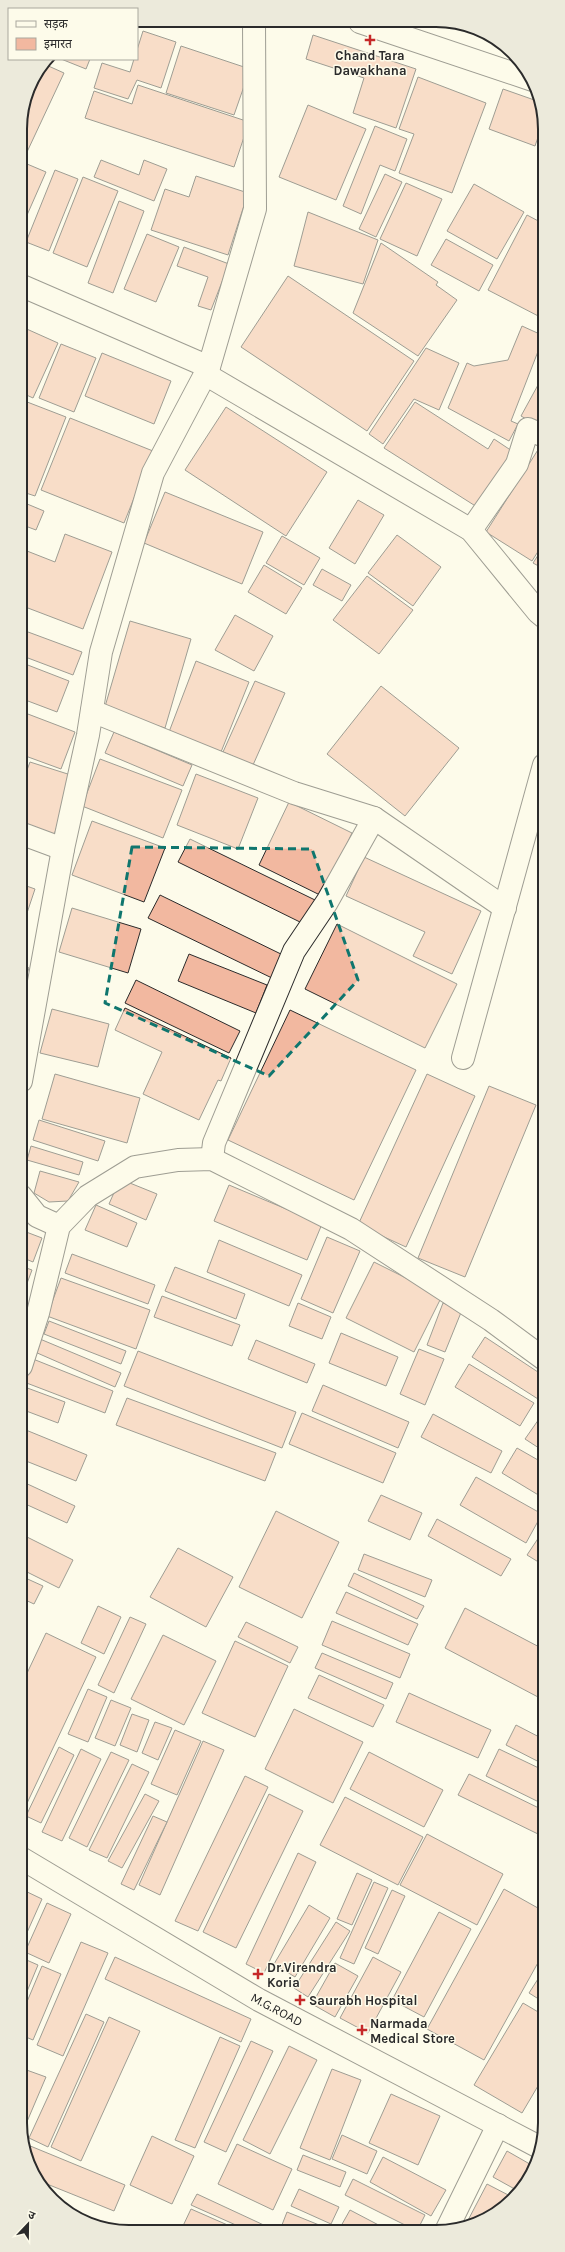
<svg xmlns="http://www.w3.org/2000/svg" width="565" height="2252" viewBox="0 0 565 2252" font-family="Karla,'Noto Sans Devanagari',sans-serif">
<rect width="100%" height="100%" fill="#fdfbea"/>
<g fill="#f2b8a0" stroke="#2b2b2b">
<path d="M444,22h13l26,14z"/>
<path d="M143,31l33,11 -15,46 -24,-8 -9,19 -34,-11 8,-25 28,9 4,-13h3v-9z"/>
<path d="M313,35l103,34 -20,59 -43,-15 11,-35 -58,-19z"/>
<path d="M181,46l69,23 -16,46 -68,-22z"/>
<path d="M61,59h29l-4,10z"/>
<path d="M44,64l20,9 -37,79 -7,-3v-27l8,-35z"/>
<path d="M418,77l68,26 -34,90 -53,-20 15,-39 -15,-5z"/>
<path d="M138,85l111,37 -15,45 -149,-49 9,-27 38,13z"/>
<path d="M503,89l37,13 4,18 -9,26 -46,-17z"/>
<path d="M308,105l58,24 -30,71 -57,-23z"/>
<path d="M375,126l32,13 -12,32 -15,-6 -19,49 -18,-8z"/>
<path d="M101,160l38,15 5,-15 23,9 -13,32 -60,-24z"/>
<path d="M20,161l26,11 -26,59z"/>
<path d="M55,170l23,9 -29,72 -23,-9z"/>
<path d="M385,174l17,8 -26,55 -17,-8z"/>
<path d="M196,176l52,17 -20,62 -77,-25 14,-41 24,8z"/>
<path d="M83,177l35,14 -31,76 -34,-14z"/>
<path d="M406,183l36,16 -25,57 -37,-17z"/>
<path d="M474,184l50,28 -27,47 -50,-28z"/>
<path d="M119,201l25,10 -31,82 -25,-10z"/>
<path d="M308,212l70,28 -15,44 -69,-18z"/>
<path d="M527,215l17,9v95l-56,-29z"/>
<path d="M147,234l32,13 -23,55 -32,-13z"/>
<path d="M446,239l47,26 -14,26 -48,-26z"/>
<path d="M381,243l57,39 -2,3 21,15 -39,56 -65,-43z"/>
<path d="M184,247l45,17 -18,46 -13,-4 10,-29 -31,-11z"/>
<path d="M288,276l126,85 -47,70 -126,-84z"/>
<path d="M20,326l38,17 -25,55 -13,-6z"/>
<path d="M522,326l22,10 -33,85 7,3 -9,17 -61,-33 19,-45 7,3 34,-6z"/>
<path d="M61,344l35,14 -22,54 -35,-14z"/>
<path d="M426,348l33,15 -20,47 -25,-11 -31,45 -14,-10z"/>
<path d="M102,353l69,28 -17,43 -69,-28z"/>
<path d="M544,374v55l-23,-13z"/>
<path d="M22,400l44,17 -31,79 -15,-5z"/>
<path d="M415,402l73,47 6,-10 18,12 -35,56 -93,-59z"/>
<path d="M226,407l101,65 -41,64 -101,-66z"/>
<path d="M70,418l83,33 -29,72 -83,-33z"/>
<path d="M541,445l3,2v95l-12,19 -46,-29z"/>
<path d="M165,492l98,40 -21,52 -98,-41z"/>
<path d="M358,500l26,15 -29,49 -26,-16z"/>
<path d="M20,501l24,10 -8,19 -16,-6z"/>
<path d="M65,534l47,18 -29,77 -63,-24v-37l7,-17 28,11z"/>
<path d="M397,535l44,32 -28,39 -45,-33z"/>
<path d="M282,536l38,22 -16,27 -38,-22z"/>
<path d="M544,546v23l-11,-6z"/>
<path d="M264,565l38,23 -16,26 -38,-22z"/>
<path d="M322,569l29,16 -9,16 -29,-16z"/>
<path d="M367,576l46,34 -34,44 -46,-34z"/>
<path d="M235,615l38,21 -19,35 -39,-21z"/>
<path d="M130,621l61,18 -26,89 -61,-18z"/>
<path d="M20,629l62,23 -9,23 -53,-20z"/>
<path d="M196,661l53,21 -28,70 -52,-20z"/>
<path d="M20,662l49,19 -12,31 -37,-14z"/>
<path d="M255,681l30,12 -32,72 -30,-13z"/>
<path d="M381,686l78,62 -54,68 -78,-62z"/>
<path d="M20,711l55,21 -14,37 -41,-15z"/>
<path d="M114,732l78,33 -9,21 -78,-33z"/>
<path d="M100,759l82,31 -19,48 -81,-32z"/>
<path d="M20,760l5,2 -5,12z"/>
<path d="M30,762l44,14 -21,62 -33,-11v-38z"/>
<path d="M196,774l62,24 -20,51 -61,-24z"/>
<path d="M289,802l63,31 -30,63 -63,-31z"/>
<path d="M92,821l73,27 -21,54 -72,-27z"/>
<path d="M190,839l125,61 -11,24 -126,-62z"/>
<path d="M364,857l117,54 -29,63 -39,-18 12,-24 -79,-36z"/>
<path d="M21,884l14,5 -14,42z"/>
<path d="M160,895l125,61 -11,23 -126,-61z"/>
<path d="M72,908l69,21 -13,44 -69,-21z"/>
<path d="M337,924l120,60 -32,64 -120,-59z"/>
<path d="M189,954l78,31 -11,28 -78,-32z"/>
<path d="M21,964l8,4 -8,23z"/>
<path d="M136,980l104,51 -11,22 -104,-50z"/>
<path d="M125,1008l106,50 -10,23 -3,-1 -19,40 -56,-26 19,-42 -47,-22z"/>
<path d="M52,1009l57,15 -11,43 -58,-14z"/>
<path d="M290,1010l126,60 -62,130 -126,-60z"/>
<path d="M55,1074l85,24 -13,45 -85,-24z"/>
<path d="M427,1074l48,22 -69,151 -48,-22z"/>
<path d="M489,1086l47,19 -71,172 -47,-19z"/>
<path d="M39,1120l66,21 -7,20 -65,-21z"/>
<path d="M31,1146l52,16 -4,13 -52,-15z"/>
<path d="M40,1171l39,11 -11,19 -19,1 -15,-9z"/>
<path d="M120,1179l37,15 -11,26 -37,-16z"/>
<path d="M229,1185l93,39 -15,36 -93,-39z"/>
<path d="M96,1205l41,18 -10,24 -42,-17z"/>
<path d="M21,1230l21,8 -9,24 -12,-5z"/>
<path d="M327,1237l33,14 -27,62 -32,-14z"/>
<path d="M219,1240l83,35 -13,31 -82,-34z"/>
<path d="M72,1254l83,31 -7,19 -83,-31z"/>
<path d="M374,1262l68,34 -28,56 -68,-34z"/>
<path d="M21,1266l11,4 -9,24h-2z"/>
<path d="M175,1267l70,27 -9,25 -71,-28z"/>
<path d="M61,1278l89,32 -14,39 -89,-33z"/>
<path d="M162,1296l78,29 -8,21 -78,-29z"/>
<path d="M298,1303l33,14 -9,22 -33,-13z"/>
<path d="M443,1303l19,7 -17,42 -18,-7z"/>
<path d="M49,1321l77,30 -5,13 -77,-30z"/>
<path d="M341,1333l57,24 -12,29 -57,-23z"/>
<path d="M485,1337l59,39 1,13 -7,10 -66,-42z"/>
<path d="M40,1339l81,34 -6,14 -80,-35z"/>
<path d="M256,1340l59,24 -8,19 -59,-24z"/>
<path d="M419,1349l25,10 -19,46 -25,-11z"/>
<path d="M138,1351l158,61 -14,36 -158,-62z"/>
<path d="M33,1359l80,32 -8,22 -81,-31z"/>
<path d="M469,1364l65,39 -14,23 -65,-39z"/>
<path d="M323,1385l86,37 -11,26 -86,-37z"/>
<path d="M22,1386l43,16 -7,21 -37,-14z"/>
<path d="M127,1398l149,55 -11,28 -149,-56z"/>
<path d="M302,1413l94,40 -13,30 -94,-39z"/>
<path d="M433,1414l69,37 -11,22 -70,-36z"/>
<path d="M539,1419l6,4v29l-20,-13z"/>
<path d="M21,1428l66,27 -11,26 -55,-22z"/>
<path d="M517,1448l28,16v35l-43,-26z"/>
<path d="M476,1477l66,37 -16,29 -66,-38z"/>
<path d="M21,1481l54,25 -8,17 -46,-21z"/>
<path d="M381,1495l41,18 -12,27 -42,-19z"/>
<path d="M276,1511l63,31 -37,76 -63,-31z"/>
<path d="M437,1519l74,40 -10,17 -73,-40z"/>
<path d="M545,1528v38l-18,-11z"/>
<path d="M21,1534l52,26 -14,28 -38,-19z"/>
<path d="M178,1548l55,29 -27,50 -56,-30z"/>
<path d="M364,1554l68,26 -7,17 -67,-27z"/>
<path d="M354,1573l70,33 -7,13 -69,-33z"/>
<path d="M21,1576l22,10 -9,18 -13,-6z"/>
<path d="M346,1592l72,32 -10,21 -72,-32z"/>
<path d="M98,1606l23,11 -17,37 -23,-11z"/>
<path d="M465,1608l80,42v35l-7,12 -93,-49z"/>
<path d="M130,1617l16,7 -32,69 -16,-8z"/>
<path d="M332,1621l78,33 -10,24 -78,-33z"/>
<path d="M246,1622l52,25 -8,16 -52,-26z"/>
<path d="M46,1633l50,24 -75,159v-130z"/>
<path d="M163,1635l53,26 -32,64 -53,-26z"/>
<path d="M235,1641l53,25 -33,71 -53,-24z"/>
<path d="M322,1653l71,30 -7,16 -71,-31z"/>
<path d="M319,1675l65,30 -11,22 -65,-29z"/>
<path d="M88,1689l19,8 -19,45 -20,-8z"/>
<path d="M409,1693l82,37 -13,28 -82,-36z"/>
<path d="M111,1700l20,8 -16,38 -20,-8z"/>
<path d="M294,1709l69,33 -30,61 -68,-34z"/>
<path d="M132,1714l17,6 -12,32 -17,-7z"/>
<path d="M155,1722l17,6 -14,32 -16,-7z"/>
<path d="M516,1725l29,15v25l-39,-20z"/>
<path d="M175,1730l26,11 -24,54 -26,-11z"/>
<path d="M203,1741l21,9 -64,145 -21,-10z"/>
<path d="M59,1747l15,8 -33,68 -15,-7z"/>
<path d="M81,1749l20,10 -39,82 -20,-9z"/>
<path d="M499,1749l46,22v34l-59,-29z"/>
<path d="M111,1752l18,8 -42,87 -18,-9z"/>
<path d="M369,1752l74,38 -19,37 -74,-38z"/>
<path d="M132,1764l17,8 -42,86 -18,-8z"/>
<path d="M469,1774l76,37v9l-7,14 -80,-39z"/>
<path d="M245,1776l23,11 -70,144 -23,-10z"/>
<path d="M145,1794l14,7 -37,67 -14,-7z"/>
<path d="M269,1794l34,17 -67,137 -33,-16z"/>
<path d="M345,1797l78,40 -25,48 -78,-40z"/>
<path d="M153,1816l14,6 -33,68 -13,-6z"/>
<path d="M427,1834l76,40 -26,51 -77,-40z"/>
<path d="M298,1853l18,9 -52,111 -18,-9z"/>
<path d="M357,1873l15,7 -20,45 -15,-6z"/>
<path d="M374,1882l14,6 -34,76 -14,-6z"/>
<path d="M21,1889l21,10 -21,47z"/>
<path d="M504,1889l41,23v38l-61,110 -57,-31z"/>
<path d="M392,1890l13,6 -27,58 -13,-6z"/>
<path d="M47,1903l24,11 -22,49 -24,-11z"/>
<path d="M309,1905l21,13 -35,59 -21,-13z"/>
<path d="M439,1912l32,17 -47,88 -32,-17z"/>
<path d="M336,1922l14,9 -42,66 -14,-9z"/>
<path d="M81,1942l27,11 -45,103 -26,-11z"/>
<path d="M115,1957l136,62 -10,23 -136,-63z"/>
<path d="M373,1957l28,15 -33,61 -28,-15z"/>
<path d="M22,1958l16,7 -17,41v-46z"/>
<path d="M335,1963l23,13 -23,41 -23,-13z"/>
<path d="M42,1966l19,8 -28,66 -12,-5v-19z"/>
<path d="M545,1968v35l-16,-10z"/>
<path d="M523,2003l22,13v58l-23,39 -48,-28z"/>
<path d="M86,2014l18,8 -56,125 -19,-9z"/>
<path d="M109,2017l31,14 -59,130 -30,-14z"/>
<path d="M220,2037l20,9 -45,102 -20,-8z"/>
<path d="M251,2041l22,10 -47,101 -22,-10z"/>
<path d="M289,2046l28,14 -47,94 -27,-14z"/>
<path d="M21,2068l25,9 -20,47 -5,-4z"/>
<path d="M332,2069l29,11 -31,80 -30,-12z"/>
<path d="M391,2094l49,22 -22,49 -49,-22z"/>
<path d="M342,2135l35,16 -10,23 -35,-15z"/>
<path d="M152,2136l42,20 -22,48 -42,-19z"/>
<path d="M23,2143l102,42 -11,26 -77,-31 -6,-9z"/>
<path d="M237,2144l55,25 -19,41 -55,-26z"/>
<path d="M507,2151l28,16 -15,25 -27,-15z"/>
<path d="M303,2155l43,17 -6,15 -43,-17z"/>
<path d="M383,2157l63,33 -15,26 -61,-34z"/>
<path d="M353,2179l72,36 -8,16 -72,-36z"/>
<path d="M487,2184l27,14 -24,19 -25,9z"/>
<path d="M299,2189l40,18 -8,17 -40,-18z"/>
<path d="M197,2194l71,33 -2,3h-19l-56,-25z"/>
<path d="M191,2209l48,21h-52l-5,-2z"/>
<path d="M350,2210l40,21h-39l-10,-5z"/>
<path d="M287,2212l47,19 -54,-1z"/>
</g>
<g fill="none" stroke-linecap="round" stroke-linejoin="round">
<g stroke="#2b2b2b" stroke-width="24">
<g id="minor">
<path d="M20,285l189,82"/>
<path d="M205,374l266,156 67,82 6,5"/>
<path d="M471,530l46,-66 11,-35 16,7"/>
<path d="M92,711l202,82 80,25 131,90"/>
<path d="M20,833l43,16"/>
<path d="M463,1058l81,-293"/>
<path d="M21,1081l42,-232 25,-114 13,-83 52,-179 56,-106 46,-158 -1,-188"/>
<path d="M212,1159l2,-16 80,-192 33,-49 47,-84"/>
<path d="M21,1196l16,20 22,10"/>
<path d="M21,1366l17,-53 21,-87 29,-30 47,-29 43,-7 34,-1 139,70 140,91 53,39"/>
<path d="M446,2231l52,-106"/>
</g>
</g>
<g stroke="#2b2b2b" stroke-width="24">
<g id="secondary">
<path d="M360,22l173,58"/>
<path d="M21,1858l238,142 282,148"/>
</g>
</g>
<use href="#minor" stroke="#fdfbea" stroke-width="22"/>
<use href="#secondary" stroke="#fdfbea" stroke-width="22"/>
</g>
<path d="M0 0H565V2252H0ZM132,847l180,2 46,131 -89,96 -164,-73z" fill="#fdfbea" fill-opacity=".55" fill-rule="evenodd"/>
<path fill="none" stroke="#0f766e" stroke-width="3" stroke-dasharray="8 5" stroke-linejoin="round" d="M132,847l180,2 46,131 -89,96 -164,-73z"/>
<g fill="#c62828" stroke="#fdfbea" stroke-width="1.5">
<path d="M368 34h4v4h4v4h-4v4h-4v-4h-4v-4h4z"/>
<path d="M256 1968h4v4h4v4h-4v4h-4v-4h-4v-4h4z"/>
<path d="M298 1994h4v4h4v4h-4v4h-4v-4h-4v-4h4z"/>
<path d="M360 2024h4v4h4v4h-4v4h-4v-4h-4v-4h4z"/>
</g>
<g text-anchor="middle" stroke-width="3" stroke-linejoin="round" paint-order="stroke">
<g font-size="13" font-weight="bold" fill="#2b2b2b" stroke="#fdfbea" text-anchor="start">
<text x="370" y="60" text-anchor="middle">Chand Tara<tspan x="370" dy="15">Dawakhana</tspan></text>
<text x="267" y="1972">Dr.Virendra<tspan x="267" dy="15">Koria</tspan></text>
<text x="309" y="2005">Saurabh Hospital</text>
<text x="370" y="2028">Narmada<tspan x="370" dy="15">Medical Store</tspan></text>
</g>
<g font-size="13" fill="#2b2b2b" stroke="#fdfbea">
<text transform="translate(277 2009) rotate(28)" y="5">M.G.ROAD</text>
</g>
</g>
<path d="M0 0H565V2252H0ZM129 27H436A102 102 0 0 1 538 129V2123A102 102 0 0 1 436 2225H129A102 102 0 0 1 27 2123V129A102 102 0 0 1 129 27Z" fill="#eceadb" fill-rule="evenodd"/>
<path fill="none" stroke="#2b2b2b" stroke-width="2" d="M129 27H436A102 102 0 0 1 538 129V2123A102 102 0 0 1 436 2225H129A102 102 0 0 1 27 2123V129A102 102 0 0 1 129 27Z"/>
<rect x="8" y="8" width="130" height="52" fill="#fdfbea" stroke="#a9a89e"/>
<rect x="16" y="21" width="20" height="6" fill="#fdfbea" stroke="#a9a89e"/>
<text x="44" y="28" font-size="12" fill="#2b2b2b">सड़क</text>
<rect x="16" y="38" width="20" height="12" fill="#f2b8a0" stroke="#a9a89e"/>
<text x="44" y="48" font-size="12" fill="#2b2b2b">इमारत</text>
<g transform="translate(28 2224) rotate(22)" stroke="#fdfbea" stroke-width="3" paint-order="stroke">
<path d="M0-3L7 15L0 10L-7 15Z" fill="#2b2b2b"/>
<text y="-6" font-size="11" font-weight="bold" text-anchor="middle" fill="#2b2b2b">उ</text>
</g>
</svg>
